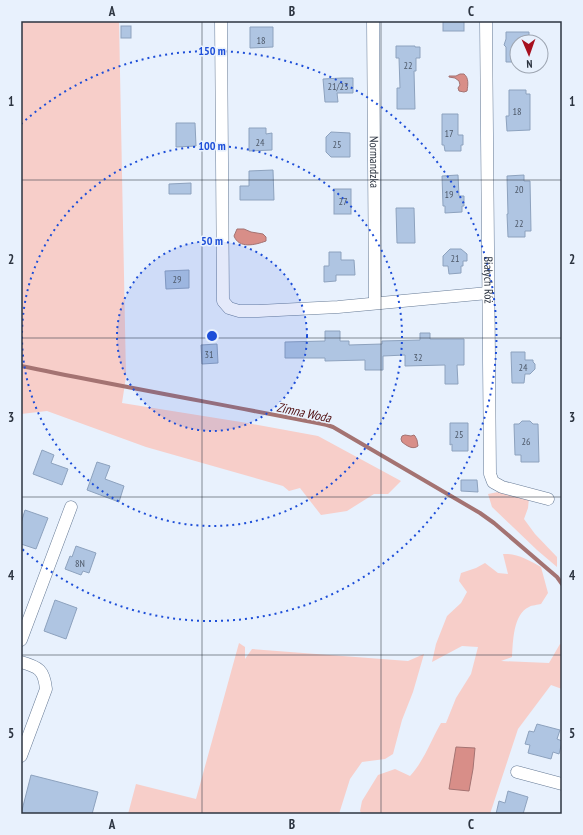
<svg xmlns="http://www.w3.org/2000/svg" width="583" height="835" viewBox="0 0 583 835" font-family="'PT Sans Narrow',sans-serif">
<rect width="100%" height="100%" fill="#e8f1fd"/>
<g fill="#f7cec9">
<path d="M21,21h98l7,356 -4,26 119,19 77,14 83,45 -13,13h-14l-27,17 -26,4 -21,-27 -11,3 -6,-5 -137,-39 -99,-36 -26,3z"/>
<path d="M498,492l12,1 19,5 -1,10 -4,11 11,15 22,23v10l-20,-17 -45,-43 -4,-13z"/>
<path d="M503,554c13,-1 26,6 38,13l7,26 -7,11c-3,1 -9,1 -12,3 -16,7 -16,35 -17,50l-11,4 48,2 11,-19 2,1v44l-11,-4 -33,44 -28,85h-128l-2,-3 2,-10 16,-26 17,-6 15,7c14,-15 21,-36 31,-53h5l10,-25 15,-24 7,-27 -16,-1 -30,16 4,-18 11,-28 14,-13 6,-11 -8,-11 2,-8 15,-5 9,-5 13,10 10,1z"/>
<path d="M239,643l6,4v12l7,-10 156,12 16,-7 -11,38 -11,28 -9,34 -8,5 -23,3 -12,17 -11,35h-211l8,-30 60,15z"/>
</g>
<g fill="#d88e88" stroke="#a47372">
<path d="M460,74h4c5,4 4,11 3,17l-3,1 -5,-1 -1,-3 2,-3 -1,-4 -4,-3 -6,-1v-1h7z"/>
<path d="M237,229h7l7,3 12,2 3,3v4c-11,4 -27,8 -32,-5z"/>
<path d="M405,435l6,1 3,-1 1,1 2,4 1,6c-5,4 -11,0 -16,-4l-1,-3 1,-3z"/>
<path d="M456,747l19,1 -2,21 -4,22 -20,-2z"/>
</g>
<g fill="none" stroke-linecap="round" stroke-linejoin="round">
<path stroke="#a47372" stroke-width="4" d="M21,366c102,21 204,39 306,59l6,2 147,86 14,10 63,54 5,7"/>
</g>
<g fill="#afc5e2" stroke="#8da2be">
<rect x="443" y="21" width="21" height="10"/>
<rect x="121" y="26" width="10" height="12"/>
<path d="M250,27h23v20l-23,1z"/>
<path d="M506,32h23v10h-12v20h-11v-15l-2,-2 2,-6z"/>
<path d="M396,46h19v1h5v11h-4v13h-2l1,38h-18v-21h3l-1,-30h-3z"/>
<path d="M342,78h11v15h-16l1,9h-13l-2,-23z"/>
<path d="M509,90h17v4h4v36l-23,1 -1,-15h3z"/>
<path d="M442,114h16v21h5v10h-2v6h-16l-1,-6h-2z"/>
<path d="M176,123h19l1,23 -20,1z"/>
<path d="M249,128h17v6l6,-1v17l-23,1z"/>
<path d="M331,132l19,1v24h-19l-5,-5v-15z"/>
<path d="M273,170l1,30h-34v-14h9v-15z"/>
<path d="M458,175l1,21h5v10h-2v6l-17,1v-7h-2l-1,-30z"/>
<path d="M524,175v6h6l1,50h-6v6h-17l-1,-23h1l-1,-38z"/>
<path d="M191,183v11h-22v-10z"/>
<rect x="334" y="189" width="17" height="25"/>
<path d="M396,208h18l1,35h-18z"/>
<path d="M450,249h11l6,5v7h-4v5h-2v7l-12,1 -1,-8h-5v-10z"/>
<path d="M329,252h12v8h13l1,15h-19v6l-12,1v-16h5z"/>
<path d="M189,270v18l-23,1 -1,-18z"/>
<path d="M325,331h15v10h9v4l33,-1v-3l38,-1v-7h10v6h34v26h-7l1,19h-13v-19l-40,1v-11l-22,1v14h-18v-10l-40,1v-3h-40v-16l40,-1z"/>
<path d="M217,344l1,19 -16,1 -1,-19z"/>
<path d="M511,352h14v8h8v2l2,2v5l-5,5h-5l-1,9h-12z"/>
<path d="M522,421h8l3,3h5l1,38h-18v-7h-6l-1,-31h5z"/>
<path d="M450,423h18v28h-16v-7l-2,1z"/>
<path d="M42,450l12,5 -3,8 17,6 -6,16 -29,-11z"/>
<path d="M97,462l13,4 -5,13 19,7 -5,16 -32,-12z"/>
<path d="M461,480h16l1,12 -17,-1z"/>
<path d="M25,510l23,8 -12,31 -15,-5v-21z"/>
<path d="M76,546l20,7 -7,20 -6,-2 -2,4 -16,-6 5,-13 2,1z"/>
<path d="M55,600l22,8 -11,31 -22,-8z"/>
<path d="M537,724l23,6 -3,9 5,2v1l-3,12 -6,-2 -2,7 -23,-6 2,-8 -5,-1 4,-13 5,1z"/>
<path d="M31,775l67,17 -6,22h-71z"/>
<path d="M508,791l20,6 -5,17h-27l3,-13 6,2z"/>
</g>
<g fill="none" stroke-linecap="round" stroke-linejoin="round">
<g stroke="#677b96" stroke-width="13">
<g id="minor">
<path d="M221,21l2,280 6,7 10,3h19l80,-4 150,-14"/>
<path id="s1" d="M373,21l2,281"/>
<path id="s2" d="M486,21l4,453 3,8 9,5 46,12"/>
<path d="M21,640l50,-133"/>
<path d="M21,662c18,5 23,8 25,27l-25,67"/>
<path d="M517,772l45,12"/>
</g>
</g>
<use href="#minor" stroke="#fff" stroke-width="12"/>
</g>
<path fill="none" stroke="#2c3440" stroke-width="1" stroke-opacity="0.55" d="M202,21v793M381,21v793M21,180h541M21,338h541M21,497h541M21,655h541"/>
<circle cx="212" cy="336" r="95" fill="#1d4ed8" fill-opacity=".12"/>
<g fill="none" stroke="#1d4ed8" stroke-width="2" stroke-dasharray="2 4">
<circle cx="212" cy="336" r="95"/>
<circle cx="212" cy="336" r="190"/>
<path d="M21 124A285 285 0 1 1 21 548"/>
</g>
<g text-anchor="middle" stroke-width="3" stroke-linejoin="round" paint-order="stroke">
<g font-size="10" fill="#4d5868">
<text x="261" y="44">18</text>
<text x="408" y="69">22</text>
<text x="338" y="90">21/23</text>
<text x="517" y="115">18</text>
<text x="449" y="137">17</text>
<text x="260" y="146">24</text>
<text x="337" y="148">25</text>
<text x="519" y="193">20</text>
<text x="449" y="198">19</text>
<text x="343" y="205">27</text>
<text x="519" y="227">22</text>
<text x="455" y="262">21</text>
<text x="177" y="283">29</text>
<text x="209" y="358">31</text>
<text x="418" y="361">32</text>
<text x="523" y="371">24</text>
<text x="459" y="438">25</text>
<text x="526" y="445">26</text>
<text x="80" y="567">8N</text>
</g>
<g font-size="12" fill="#2c3440" stroke="#e8f1fd">
<text dy="4" stroke="none"><textPath href="#s1" startOffset="141">Normandzka</textPath></text>
<text dy="4" stroke="none"><textPath href="#s2" startOffset="259">Białych Róż</textPath></text>
</g>
<g font-size="13" font-style="italic" fill="#4e0c0e" stroke="#e8f1fd">
<text transform="translate(304 412) rotate(12)" y="5">Zimna Woda</text>
</g>
</g>
<circle cx="212" cy="336" r="6" fill="#1d4ed8" stroke="#e8f1fd" stroke-width="2"/>
<g font-size="12" text-anchor="middle" font-weight="bold" fill="#1d4ed8" stroke="#e8f1fd" stroke-width="3" stroke-linejoin="round" paint-order="stroke">
<text x="212" y="55">150 m</text>
<text x="212" y="150">100 m</text>
<text x="212" y="245">50 m</text>
</g>
<rect width="583" height="835" fill="none" stroke="#e8f1fd" stroke-width="44"/>
<g transform="translate(529 54) rotate(178)"><circle r="19" fill="#e8f1fd" stroke="#9da5b1"/>
<path d="M0-3L7 15L0 10L-7 15Z" fill="#a7101f"/>
<text y="-6" font-size="11" font-weight="bold" text-anchor="middle" fill="#2c3440">N</text>
</g>
<rect x="22" y="22" width="539" height="791" fill="none" stroke="#2c3440" stroke-width="1.5"/>
<g font-size="13" text-anchor="middle" font-weight="bold" fill="#2c3440">
<text x="112" y="16">A</text>
<text x="292" y="16">B</text>
<text x="471" y="16">C</text>
<text x="11" y="106">1</text>
<text x="572" y="106">1</text>
<text x="11" y="264">2</text>
<text x="572" y="264">2</text>
<text x="11" y="422">3</text>
<text x="572" y="422">3</text>
<text x="11" y="580">4</text>
<text x="572" y="580">4</text>
<text x="11" y="738">5</text>
<text x="572" y="738">5</text>
<text x="112" y="829">A</text>
<text x="292" y="829">B</text>
<text x="471" y="829">C</text>
</g>
</svg>
